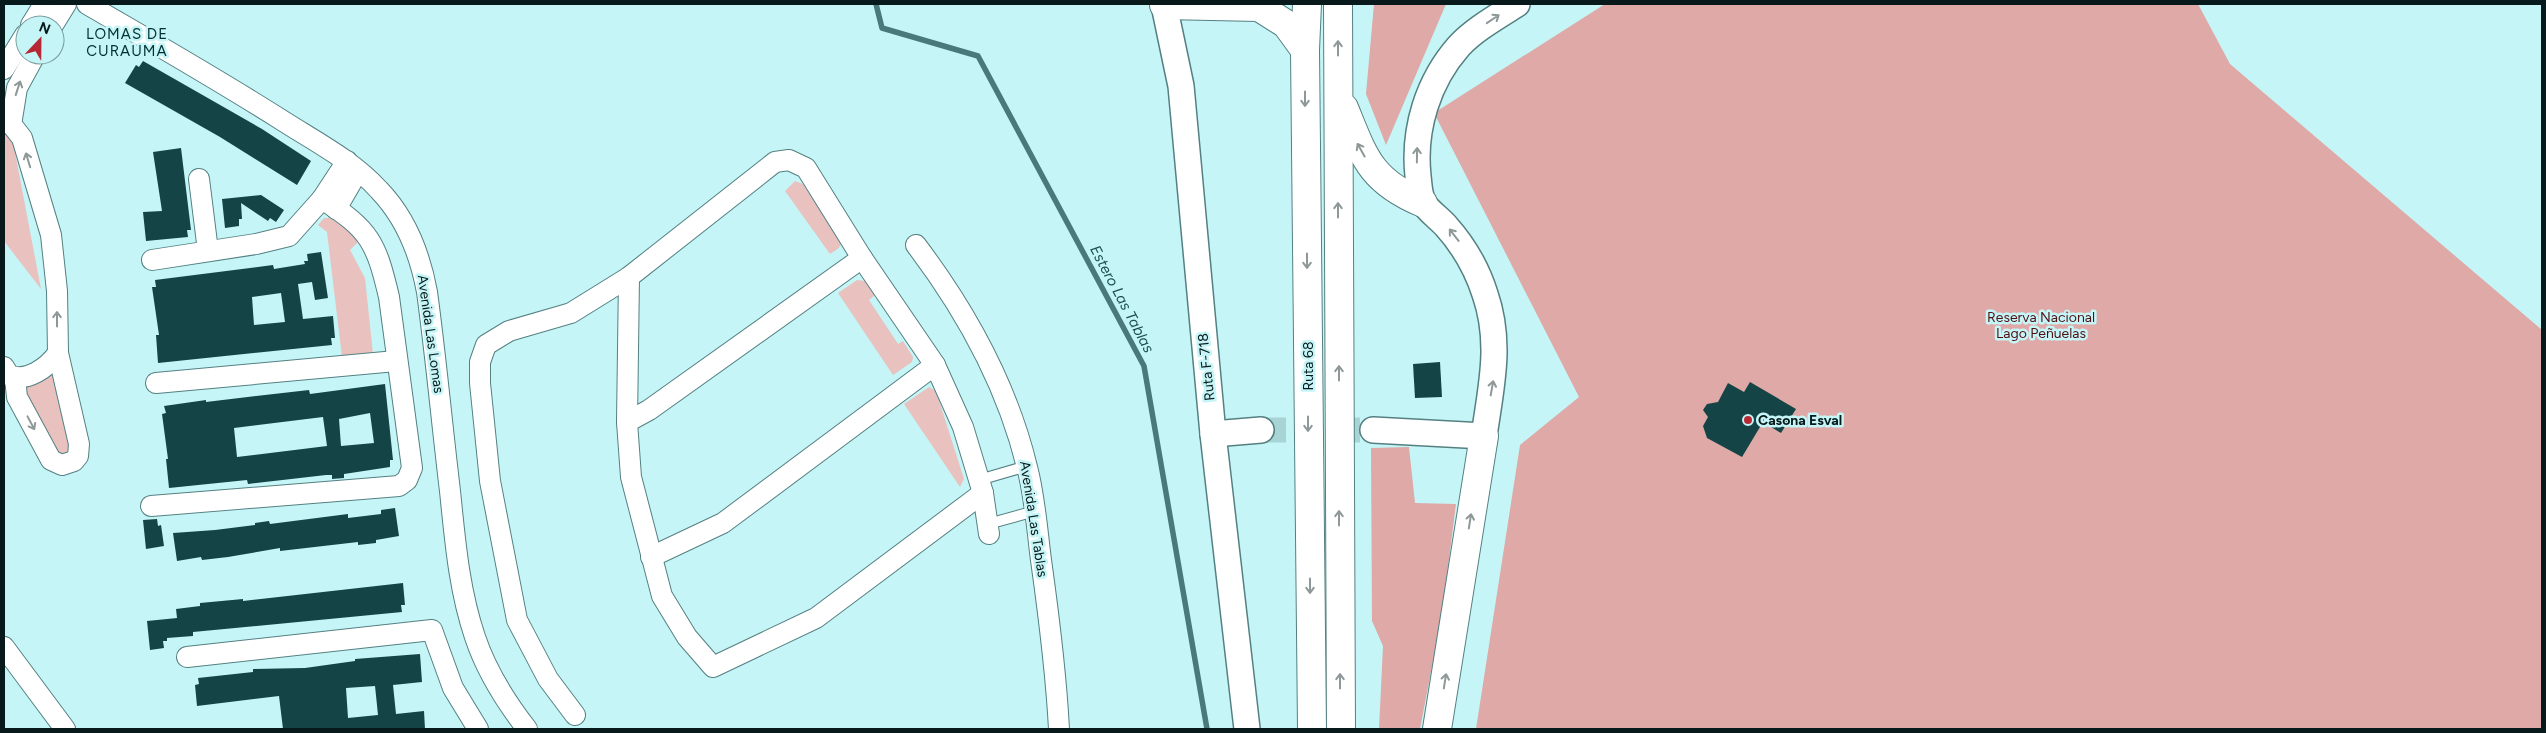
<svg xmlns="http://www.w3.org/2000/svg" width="2546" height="733" viewBox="0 0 2546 733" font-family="Figtree,sans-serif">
<rect width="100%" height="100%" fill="#c6f5f7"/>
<g fill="#e9c1bf">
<path d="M4,126l9,16 28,147 -37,-48z"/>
<path d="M795,181l8,3 38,59 -2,5 -9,6 -45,-63z"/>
<path d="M324,218h10l26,22 -10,10 15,28 8,76 -31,3 -15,-125 -9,-7z"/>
<path d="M857,280l8,1 10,14 -6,5 29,44 5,-3 10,16 -1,5 -19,13 -55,-82z"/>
<path d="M53,373l23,73 -15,15 -42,-72z"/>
<path d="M929,387l7,4 28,88 -4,8 -56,-83z"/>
</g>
<g fill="#dea9a6">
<path d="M1374,4h72l-60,141 -20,-51z"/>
<path d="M1605,4h593l32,60 312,266v399h-1066l44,-284 59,-48 -145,-284z"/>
<path d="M1409,447l6,56 41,1 -14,110 -22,115h-41l4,-83 -11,-25 -1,-173z"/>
</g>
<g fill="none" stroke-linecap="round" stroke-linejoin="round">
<path stroke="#4a797b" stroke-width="5.5" d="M876,4l6,24 96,28 166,310 63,363"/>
</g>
<g fill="#154446" fill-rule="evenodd">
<path d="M143,61l119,68 49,32 -14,24 -77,-48 -95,-54 11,-18 3,2z"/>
<path d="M181,148l10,82h-4l1,7 -42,4 -3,-29 19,-1 -9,-59z"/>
<path d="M261,195l23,15 -8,12 -6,-4 -2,3 -27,-18 1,16h-3v7l-14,2 -3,-29z"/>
<path d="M321,252l7,46 -13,2 -3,-18 -14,2 5,35 30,-3 2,22h-4l1,7 -174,18 -2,-28h3l-7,-48h4l-1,-7 118,-15 1,4 31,-5 -1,-3h4l-1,-7zM281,293l4,29 -31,3 -2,-28z"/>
<path d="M1440,362l2,35 -27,1 -2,-34z"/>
<path d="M1750,382l46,27 -15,24 -18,-11 -21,35 -35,-19 -4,-12 5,-9 -5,-7 4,-6 11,-2 10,-19 16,9z"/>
<path d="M385,384l8,76h-3v7l-46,7v4l-12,1v-4h-6l-78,9 -1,-4 -78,8 -3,-29h2l-6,-45 4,-1 -2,-7 42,-6v2l25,-3 78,-9 1,4zM370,413l4,30 -33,3 -2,-27zM323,417l4,29 -90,11 -3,-29z"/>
<path d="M395,508l4,28 -23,4v3l-18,2v-3l-78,9v-3l-52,9 -26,3 -1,-3 -24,4 -4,-28 42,-3 40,-5v-2l14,-2 1,3 78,-10v4l33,-4v-4z"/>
<path d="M157,519l1,7 3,-1 3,21 -18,3 -3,-29z"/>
<path d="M403,583l2,22h-4l1,7 -209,20v4l-26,2v3h-4l1,7 -14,2 -3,-29 30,-3 -1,-9 24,-3v-3l43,-4v2z"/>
<path d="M420,654l2,28 -29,3 3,29 28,-3 1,18h-142l-4,-33 -82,10 -2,-21 4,-1 -1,-6 55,-6v-3l52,-1 50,-7v-2zM375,686l3,29 -30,3 -2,-30z"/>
</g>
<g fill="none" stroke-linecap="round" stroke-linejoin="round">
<path stroke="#a9d4d6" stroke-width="25" stroke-dasharray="25 12" stroke-linecap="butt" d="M1261,430h112"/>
<g stroke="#548082" stroke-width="12">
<g id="service">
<path d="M979,480l48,-14"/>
<path d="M988,524l47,-13"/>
</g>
</g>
<g stroke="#548082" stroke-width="22">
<g id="minor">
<path d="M87,4c65,38 130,75 193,115 34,22 72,41 99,71 27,28 41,64 48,102 9,66 15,133 23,199 5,49 9,99 25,146 11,33 31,65 52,92"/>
<path d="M31,25l13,-21"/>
<path d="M53,25l13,-21"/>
<path d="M4,69l21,-34"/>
<path d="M4,115l18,23 29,97 6,56 1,62c-10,14 -31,30 -49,22l-5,-8"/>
<path d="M11,125l6,-37 18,-33"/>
<path d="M199,179l9,72"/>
<path d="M336,209l22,-38"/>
<path d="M916,245c50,66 91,140 111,222 8,30 10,62 14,93 8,57 15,112 18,169"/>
<path d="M152,260l104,-16 33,-8 33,-37 25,-38"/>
<path d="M629,277l-2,145 4,55 31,119 25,41 26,30 103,-49 167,-125"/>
<path d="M15,378l2,19 34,63 11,5 12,-4 4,-5 1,-12 -21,-91"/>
<path d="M156,383l240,-22"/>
<path d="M627,422l22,-12 213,-152"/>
<path d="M151,506l248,-20 8,-6 5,-12 -23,-171c-13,-55 -19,-67 -67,-98"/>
<path d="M651,557l72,-34 212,-158"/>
<path d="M4,647l61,82"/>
<path d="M187,657l245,-27 21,58 25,41"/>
<path d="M575,715l-27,-36 -31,-59 -27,-139 -10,-98v-21l6,-17 23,-14 62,-18 58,-36 146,-115 14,-2 17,8 56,90 73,107 28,62 20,66 6,41"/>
</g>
</g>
<g stroke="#548082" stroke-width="28">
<g id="tertiary">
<path d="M1164,5l17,81 32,348 34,295"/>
<path d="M1373,430l111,6c7,-49 18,-93 1,-142 -8,-25 -21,-48 -39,-68 -6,-7 -19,-16 -23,-24 -4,-8 -4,-18 -5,-26 -5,-47 10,-95 41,-130 16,-17 38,-29 58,-42"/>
<path d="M1213,434l48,-4"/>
</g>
</g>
<g stroke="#548082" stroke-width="30">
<g id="motorway">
<path d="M1307,4l-2,46 7,679"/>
<path d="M1338,4l3,725"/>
<path d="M1164,5l95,2 27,17 19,26"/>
<path d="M1344,108c20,49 26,73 79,95"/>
<path d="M1437,729l47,-293"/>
</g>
</g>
<use href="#service" stroke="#fff" stroke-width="10"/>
<use href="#minor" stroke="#fff" stroke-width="20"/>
<use href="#tertiary" stroke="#fff" stroke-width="25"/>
<use href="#motorway" stroke="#fff" stroke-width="28"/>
</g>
<defs><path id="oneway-shaft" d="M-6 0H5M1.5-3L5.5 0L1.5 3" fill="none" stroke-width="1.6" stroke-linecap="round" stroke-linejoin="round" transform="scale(1.25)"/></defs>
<g stroke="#8f9898">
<use href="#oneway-shaft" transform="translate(1493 19) rotate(-34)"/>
<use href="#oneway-shaft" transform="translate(1338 48) rotate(-90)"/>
<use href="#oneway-shaft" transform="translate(18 88) rotate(-72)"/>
<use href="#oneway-shaft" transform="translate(1305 99) rotate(90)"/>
<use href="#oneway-shaft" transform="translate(1361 150) rotate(-119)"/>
<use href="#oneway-shaft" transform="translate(1417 155) rotate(-89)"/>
<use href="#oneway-shaft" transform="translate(28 160) rotate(-107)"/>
<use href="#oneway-shaft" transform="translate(1338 210) rotate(-90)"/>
<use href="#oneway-shaft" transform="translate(1454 235) rotate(-128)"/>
<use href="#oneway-shaft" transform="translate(1307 261) rotate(90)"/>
<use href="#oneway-shaft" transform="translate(57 319) rotate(-90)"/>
<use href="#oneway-shaft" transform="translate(1339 373) rotate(-90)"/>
<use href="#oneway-shaft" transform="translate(1492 388) rotate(-80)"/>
<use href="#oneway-shaft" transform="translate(31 423) rotate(62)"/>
<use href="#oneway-shaft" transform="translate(1308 424) rotate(90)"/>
<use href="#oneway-shaft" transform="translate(1339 518) rotate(-90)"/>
<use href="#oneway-shaft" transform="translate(1470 521) rotate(-81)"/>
<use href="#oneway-shaft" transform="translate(1310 586) rotate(90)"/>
<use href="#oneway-shaft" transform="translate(1340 681) rotate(-90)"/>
<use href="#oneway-shaft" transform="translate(1445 681) rotate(-81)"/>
</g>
<circle fill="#b82734" stroke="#c6f5f7" stroke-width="2" cx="1748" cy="420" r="5"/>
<g text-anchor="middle" stroke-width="5" stroke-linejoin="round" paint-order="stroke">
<g font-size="14" fill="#4f1014" stroke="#c6f5f7">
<text x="2041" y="322">Reserva Nacional<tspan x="2041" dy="16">Lago Peñuelas</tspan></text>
</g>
<g font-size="14" fill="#07191a" stroke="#c6f5f7">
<text transform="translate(431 334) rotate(82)" y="5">Avenida Las Lomas</text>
<text transform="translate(1308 366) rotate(-90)" y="5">Ruta 68</text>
<text transform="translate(1206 367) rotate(-96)" y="5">Ruta F-718</text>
<text transform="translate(1034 519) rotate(81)" y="5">Avenida Las Tablas</text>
</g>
<g font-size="14" font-weight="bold" fill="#07191a" stroke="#c6f5f7" text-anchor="start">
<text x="1758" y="425">Casona Esval</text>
</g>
<g font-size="15" letter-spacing="1" fill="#013133" stroke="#c6f5f7">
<text x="127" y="39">LOMAS DE<tspan x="127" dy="17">CURAUMA</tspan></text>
</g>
<g font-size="15" font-style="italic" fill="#1b5053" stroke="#c6f5f7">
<text transform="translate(1122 299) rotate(62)" y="5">Estero Las Tablas</text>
</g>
</g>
<rect width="2546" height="733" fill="none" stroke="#07191a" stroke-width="10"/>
<g transform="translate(40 40) rotate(22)"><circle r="24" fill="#c6f5f7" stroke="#7a9d9f"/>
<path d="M0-4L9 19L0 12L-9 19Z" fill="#b82734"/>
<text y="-8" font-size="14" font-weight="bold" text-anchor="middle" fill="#07191a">N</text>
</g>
</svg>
